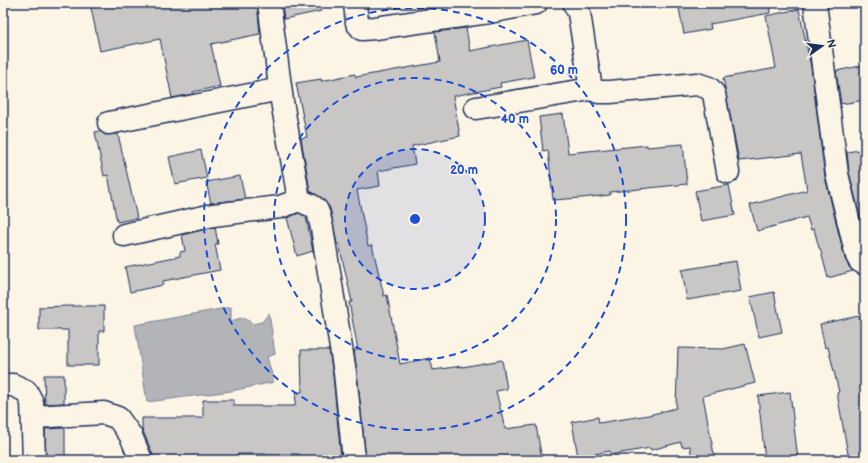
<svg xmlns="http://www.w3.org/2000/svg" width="868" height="463" viewBox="0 0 868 463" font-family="'Balsamiq Sans',sans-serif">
<rect width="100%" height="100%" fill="#fcf5e5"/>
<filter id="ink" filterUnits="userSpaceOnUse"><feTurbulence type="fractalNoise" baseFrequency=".025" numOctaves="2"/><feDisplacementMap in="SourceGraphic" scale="8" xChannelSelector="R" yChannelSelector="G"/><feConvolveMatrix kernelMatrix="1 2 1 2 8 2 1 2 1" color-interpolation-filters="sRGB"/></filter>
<g filter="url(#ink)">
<path fill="#b2b4b8" stroke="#767f94" d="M231,307v14l13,-4 9,7 9,-2 7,-9 6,41 -8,3 7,25 -43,9 -84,11 -12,-77z"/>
<g fill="#c8c7c6" stroke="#1b2f5e">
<path d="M90,3h37l1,5 26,-5h103l3,31 -49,10 9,42 -27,6v2l-21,4 -12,-59 -60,12z"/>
<path d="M282,3h38l1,8 -37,8z"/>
<path d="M678,3h91l1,10 -60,11 1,5 -27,5z"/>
<path d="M799,9l12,58 14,110 20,82 4,8 4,4 -25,7 -8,-30h-1l-5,-19 -3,1 -4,-13 -50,14 -7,-26 57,-15 -6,-36 -62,7 -16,-83 53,-10 -10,-52z"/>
<path d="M466,28l4,23 57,-11 7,37 -34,6 1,4 -48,9 7,40 -48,10 3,18 -37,7 2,15 -23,4 11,56 4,-1 12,51 3,-1 13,69 30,-6 3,12 29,-4v1l40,-7 5,29 -11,2 9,38 31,-4 6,35h-176l-9,-88 -3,-22h4l-9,-48h3l-13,-58h-2l-7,-36 -8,-10 -12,-7 -9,-53 6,-1 -11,-54 25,-4v2l34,-7 1,3 84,-15 -5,-30z"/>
<path d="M865,65v35l-24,4 -5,-33z"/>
<path d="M563,114l5,39 79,-8v2l36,-3 4,40 -77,8v3l-29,3 -28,2 -5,-50 -5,1 -4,-34z"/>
<path d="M100,131l5,4 13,-1 19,84 -20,4 -9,-47 -4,1 -9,-44z"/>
<path d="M865,149v87l-16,-64 -2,-20z"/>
<path d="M201,150l6,28 -32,6 -6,-27z"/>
<path d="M240,176l5,23 -34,4 -5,-21z"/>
<path d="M729,185l6,30 -34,6 -6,-30z"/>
<path d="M299,213l7,4 7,34 -16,5 -10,-38z"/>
<path d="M215,227l3,17h-3l5,26 -57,11v4l-33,7 -5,-25 55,-11v-4l5,-1 -3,-16z"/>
<path d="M736,261l5,30 -54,9 -5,-30z"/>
<path d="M774,292l8,40 -23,5 -9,-40z"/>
<path d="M69,306h35v25h-5v34h-31v-35h-29v-23z"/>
<path d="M859,316l6,31v113h-16l-12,-67 2,-1 -11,-45 -3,1 -5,-24z"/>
<path d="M745,344l10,39 -52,13 12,64h-23l-2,-14 -8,1 -1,-5 -30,8 -1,-2 -40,7v-4l-32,6 -6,-35 26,-5 1,6 50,-8 27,-7 2,-60 45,1z"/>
<path d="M301,350h28l4,25 8,83h-42v-4h-61v6h-85v-5l-11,-26v-11h61v-18h31v6h61l1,-14h6z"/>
<path d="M44,375h20v28l-19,1z"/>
<path d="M790,392l8,68h-33l-7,-64z"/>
<path d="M65,428v32h-19l-1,-31z"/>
</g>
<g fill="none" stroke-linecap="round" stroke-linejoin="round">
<g stroke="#1b2f5e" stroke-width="25">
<g id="minor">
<path d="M269,3l13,98 17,99c20,9 18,6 23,28l23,145 9,87"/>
<path d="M355,3l2,20 5,6 13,-1 114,-16 47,-9"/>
<path d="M574,3l5,10 12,76 7,3h12l87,-8 12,4 5,6 14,78"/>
<path d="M815,3l22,171 20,82 3,5 5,3"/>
<path d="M476,108l115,-19"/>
<path d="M109,123l171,-34"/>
<path d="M124,235l89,-20 67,-8 19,-7"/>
<path d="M3,385h10l13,6 6,11 2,58"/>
<path d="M33,417l71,-4 14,5 13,18 10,24"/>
</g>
</g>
<use href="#minor" stroke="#fcf5e5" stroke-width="22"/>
</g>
</g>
<circle cx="415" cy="219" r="70" fill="#1d4ed8" fill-opacity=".12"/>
<g fill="none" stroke="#1d4ed8" stroke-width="2" stroke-dasharray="7 5">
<circle cx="415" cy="219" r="70"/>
<circle cx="415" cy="219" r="141"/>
<circle cx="415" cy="219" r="211"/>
</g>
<circle cx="415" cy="219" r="6" fill="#1d4ed8" stroke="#fcf5e5" stroke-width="2"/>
<g font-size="12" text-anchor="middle" font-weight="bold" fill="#1d4ed8" stroke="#fcf5e5" stroke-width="3" stroke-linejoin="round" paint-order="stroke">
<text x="564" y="74">60 m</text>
<text x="515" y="123">40 m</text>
<text x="464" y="174">20 m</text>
</g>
<rect width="868" height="463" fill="none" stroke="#fcf5e5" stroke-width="16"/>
<rect x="8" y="8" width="852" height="447" fill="none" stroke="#1b2f5e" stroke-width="1.5" filter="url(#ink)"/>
<g transform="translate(822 46) rotate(76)" stroke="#fcf5e5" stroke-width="3" paint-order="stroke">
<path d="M0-3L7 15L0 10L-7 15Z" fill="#1b2f5e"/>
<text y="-6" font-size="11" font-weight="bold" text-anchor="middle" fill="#1b2f5e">N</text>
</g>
</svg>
